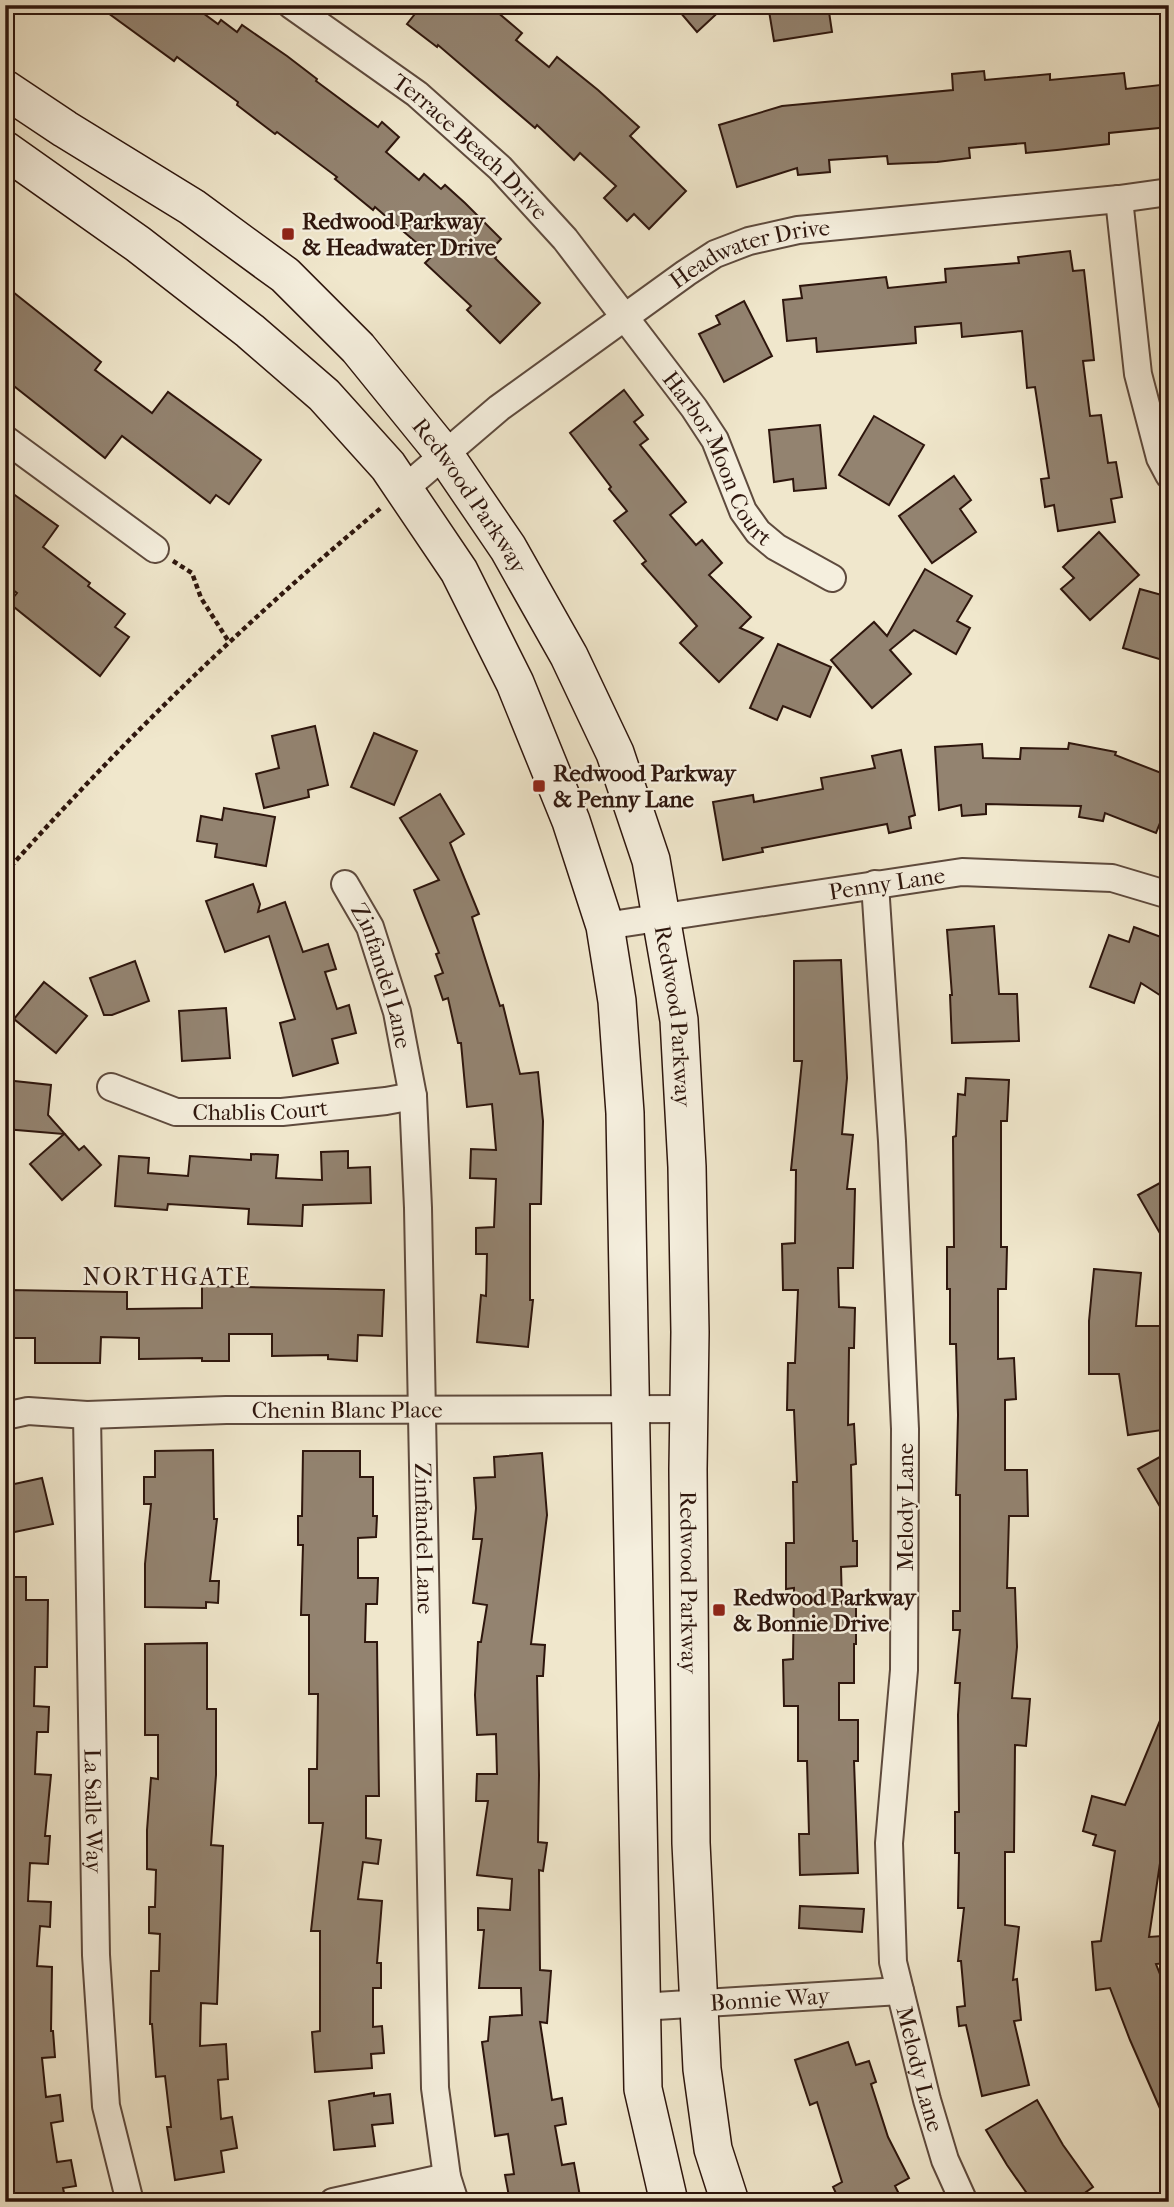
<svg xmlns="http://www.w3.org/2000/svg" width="1174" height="2207" viewBox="0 0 1174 2207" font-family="'IM FELL French Canon',serif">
<rect width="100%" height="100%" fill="#f0e7cc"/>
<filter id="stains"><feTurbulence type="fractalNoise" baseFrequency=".00286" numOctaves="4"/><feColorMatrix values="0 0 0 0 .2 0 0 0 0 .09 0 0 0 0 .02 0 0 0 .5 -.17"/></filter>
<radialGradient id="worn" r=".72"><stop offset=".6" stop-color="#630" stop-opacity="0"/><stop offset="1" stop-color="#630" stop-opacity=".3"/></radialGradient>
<g fill="#938370" stroke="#2e160d" stroke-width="2">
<path d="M97,5h95l26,19 3,-4 16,12 5,-7 45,31 30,23 -1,2 62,46 4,-5 17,15 -13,15 33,28 5,-6 17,15 4,-4 20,18 36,36 -11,12 6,6 -1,1 45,45 -40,40 -33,-33 4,-4 -46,-43 7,-7 -57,-49 -2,3 -38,-31 2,-2 -60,-45 -2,2 -38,-29 1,-3 -61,-45 -3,4z"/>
<path d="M422,5h67l33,28 -6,7 33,27 8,-10 41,33 41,37 -9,9 56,55 -37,38 -15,-15 -7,7 -23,-23 12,-12 -36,-33 -6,7 -37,-35 -2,3 -97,-83 -1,2 -30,-23z"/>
<path d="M674,5h52l-29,27z"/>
<path d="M768,5h60l4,27 -58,9z"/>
<path d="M984,71l1,9 65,-6v6l74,-7 2,16 43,-5v43l-60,6v11l-52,6 -31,3 -1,-10 -56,5 1,10 -33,4 -49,2 -1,-8 -58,4 1,12 -32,3 -1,-7 -60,19 -18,-62 63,-19 171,-16 -1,-16z"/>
<path d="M1070,251l3,20 11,-1 6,53 4,37 -11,1 7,55 11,-1 7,48 8,-1 6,35 -11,2 4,23 -57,9 -4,-26 -9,2 -4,-28 8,-1 -14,-91 -8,1 -5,-57 -60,6 -1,-14 -46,4 1,16 -99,9 -1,-14 -29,3 -4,-41 19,-2 -2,-12 86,-9 2,11 58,-6 -1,-13 74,-6 -1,-6z"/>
<path d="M13,292l88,70 -6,8 57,43 16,-21 93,68 -32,44 -13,-9 -6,8 -88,-67 -17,22 -100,-79v-76z"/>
<path d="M744,301l28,55 -48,26 -25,-48 21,-10 -4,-8z"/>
<path d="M624,390l19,25 -9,7 14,17 -8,6 46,57 -16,13 26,30 6,-5 20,23 -13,12 42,42 -11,11 23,10 -44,44 -39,-39 17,-17 -55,-62 4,-3 -32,-40 13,-10 -18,-22 2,-2 -41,-54z"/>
<path d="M874,416l50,29 -35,60 -50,-30z"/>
<path d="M820,425l6,63 -32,3 -1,-12 -19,3 -5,-52z"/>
<path d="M954,476l17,24 -11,9 16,23 -44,31 -33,-47z"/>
<path d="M5,488l53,38 -15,21 47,36 -2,3 37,28 -10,13 14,10 -29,39 -91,-73 8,-10 -12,-9z"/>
<path d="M1099,532l40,43 -49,45 -29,-31 13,-11 -11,-11z"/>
<path d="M925,569l47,27 -15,25 13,7 -14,26 -42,-24 -24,20 21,24 -39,34 -41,-48 43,-38 13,14z"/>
<path d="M1140,589l29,8v65l-46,-14z"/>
<path d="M778,644l53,23 -21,50 -27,-11 -6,14 -27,-12z"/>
<path d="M315,726l13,59 -20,5 1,7 -45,11 -8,-34 23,-6 -7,-32z"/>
<path d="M374,733l43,18 -23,54 -43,-18z"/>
<path d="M1069,743l47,9 -1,3 54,21v25l-13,32 -51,-20 -2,8 -24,-4 2,-11 -95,-2v10l-24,2 -1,-11 -22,5 -4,-63 47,-3 1,14 37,1 1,-11 47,1z"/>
<path d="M901,750l14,65 -6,2 2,11 -22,5 -2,-9 -125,24 1,4 -40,8 -10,-58 40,-7 1,7 69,-13 -2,-11 54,-10 -3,-12z"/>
<path d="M440,794l24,40 -14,9 29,71 -7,3 28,89 3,-1 17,69 18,-2 5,49 -2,83h-11v96h3l-5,47 -51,-5 4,-47 5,1 1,-42h-11v-26l18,-1 2,-48 -26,-1 1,-29 25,1 -4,-46 -25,3 -6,-64h-3l-10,-45 -5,2 -8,-24 8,-3 -7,-19 3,-1 -25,-63 25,-10 -39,-62z"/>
<path d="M224,808l51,9 -9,49 -51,-9 2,-13 -20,-3 4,-25 21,4z"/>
<path d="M253,884l7,20 -2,8 27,-10 18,50 25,-8 8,25 -11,3 12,37 12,-4 7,28 -24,6 6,24 -45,13 -13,-53 15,-4 -26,-83 -44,16 -19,-51z"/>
<path d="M994,926l5,68h18l2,47 -67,2 -2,-48h2l-5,-65z"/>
<path d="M1134,927l35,13v61l-28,-18 -7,20 -44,-16 19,-52 20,7z"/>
<path d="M841,960l6,118 -5,56 11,1 -6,54h8l-2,79h-15l1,39 16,1 -1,40h-5l-1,77 6,-1 2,40 -5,1 2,76h4v25l-16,1 1,37h14v40h-2v39h-15v37h19v41h-4l4,112 -58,2 -1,-41h10l-2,-73h-9v-55h-14l-1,-46 10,-1 1,-71 -8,1v-46h8l-1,-61h4l-3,-72h-7l1,-47h7l3,-73h-15l-1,-46 13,-1 1,-73h-5l11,-109h-8v-100z"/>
<path d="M135,961l14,40 -37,14h-8l-14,-37z"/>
<path d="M44,982l43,34 -31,37 -42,-34z"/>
<path d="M226,1008l4,50 -48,3 -3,-50z"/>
<path d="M966,1078l43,2 -2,41h-6v126h6l-1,42h-8v70l16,-1 2,41 -11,1v70h22l1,46h-19l-2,72h8l2,59 -5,51 18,1 -4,47 -11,-1 -1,107h-9v73l14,2 -6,53 4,-1 4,41 -7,1 15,64 -47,11 -16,-71 -7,1 -2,-19 8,-1 -4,-45h-3l6,-53h-6l1,-55h-4v-41h4l-1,-97 2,-32h-5l5,-53h-7v-19h7v-116h-4l2,-80 -2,-71h-6v-55h-3v-42h7l-1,-110 3,-1 2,-42 7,1z"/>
<path d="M5,1080l46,5 -3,30 31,35 5,-4 17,19 -39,35 -32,-36 34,-30 -59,-5z"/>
<path d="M348,1151v17l22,-1 1,36 -68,2 -1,21 -54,-2 1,-15 -81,-5 -1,6 -52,-4 4,-50 30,2 -1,15 40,3 2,-20 61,4v-6l27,1 -2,23 46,2 -1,-28z"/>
<path d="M1169,1178v71l-31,-54z"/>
<path d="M1094,1269l47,4 -5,53h24v62l9,-2v43l-41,6 -9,-61h-30v-53z"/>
<path d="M202,1286l182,4 -2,46 -24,-1 -1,26 -29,-2v-4l-56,1v-22h-43v27h-27v-3l-63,1v-21l-38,-1 -1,26h-65v-25h-27v-48l119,2v17l75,-1z"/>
<path d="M213,1450l1,69h3l-7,62h9l-1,22 -12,-1v6l-61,-1v-43l6,-60h-7v-27h11v-26z"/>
<path d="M303,1451h57v26h13v39h4l-1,21 -18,1v40h20l-1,26h-11l-1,38h12l2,154h-13v42l15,2 -3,24 -15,-2 -5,37 24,2 -5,62h4v25h-8v39l9,-1 2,27 -13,1 1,14 -57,4 -3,-40 8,-1v-100h-9l12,-108h-14v-54h8l1,-75h-9v-79h-8l2,-70h-5v-29h4z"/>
<path d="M1169,1452v70l-31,-53z"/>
<path d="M542,1453l5,62 -16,129 14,1 -2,31h-6l2,99 -1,67 9,1 -4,28 -4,-1 1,100 11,1 -4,52 -7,-1 12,78 10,-2 4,26 -11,2 7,39 12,-2 7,39h-71l-5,-27 9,-1 -6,-40 -13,2 -13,-94 6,-1 2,-24 32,-2 -1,-27h-42l5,-58h-6v-22l32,2 2,-31 -35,-4 11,-74h-12l1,-27h20l-1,-40 -19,1 -2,-40 3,-53h3l6,-37 -14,-2 9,-64h-9l3,-31 -2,-30 21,-1 -1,-20z"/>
<path d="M42,1478l11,46 -48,10v-48z"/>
<path d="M5,1577h21v23h22l-1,67h-12l-1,39 15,1 -1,25h-11l-2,42 16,1 -6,61h5l-2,28 -18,-1 -2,38 23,1 -1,25 -10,-1 -3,40 15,1 -1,64h2l2,26 -13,1 4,39 14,-2 3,26 -12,2 6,39 14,-2 5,26 -13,2 3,14h-58l-3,-14v-16l4,-1 -4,-30z"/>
<path d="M207,1643v66h9v66l-5,70 12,1 -6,158 -16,-1 -1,43 26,-2 2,35 -10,1 3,39 11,-2 5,31 -16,3 3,21 -49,8 -8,-53h4l-6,-51 -9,1 -4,-53h-2l1,-53h8l1,-37 -11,-1v-26h6l1,-37 -9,-1v-39l4,-52 7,1v-44h-13v-91z"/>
<path d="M1169,1699v134l-3,11 -3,-1 -14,94 13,-1 3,27 -9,1 13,33v132l-39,-89 -20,-52 -14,2 -4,-48 9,-1 14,-90 -22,-6 3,-10 -13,-4 9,-35 33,9z"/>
<path d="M800,1906l64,3 -2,23 -63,-4z"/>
<path d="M848,2042l8,23 13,-4 7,21 -5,2 17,53 21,41 -14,8 8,16h-63l-7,-15 9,-5 -25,-80 -7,3 -15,-45z"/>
<path d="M374,2093v3l16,-2 3,29 -21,2 3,21 -41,4 -5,-49z"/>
<path d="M1037,2100l26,45 30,42 -21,15h-39l-26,-37 -21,-35z"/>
</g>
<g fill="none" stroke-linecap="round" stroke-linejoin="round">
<g stroke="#5e4a3d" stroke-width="30">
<g id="street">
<path id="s1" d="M291,5l126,89 83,74 65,71 129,169 21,32 28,71 15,21 18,15 56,31"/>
<path d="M1119,199l19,175 22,84 9,17"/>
<path d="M5,439l150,110"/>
<path id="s2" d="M403,490l96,-82 187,-135 29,-19 34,-13 49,-11 321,-31 50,-7"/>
<path id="s3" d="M345,884l25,43 27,85 16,84 5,112 17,880 12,89 8,25"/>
<path id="s4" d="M875,884l17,257 13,288 -1,241 -15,173 4,119 34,138 18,60 19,42"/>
<path id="s5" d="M605,926l357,-54 150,6 57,17"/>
<path id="s6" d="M111,1087l65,25h106l104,-11 27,-5"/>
<path id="s7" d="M87,1415l9,540 10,151 24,96"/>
<path id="s8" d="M5,1416l23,-5 59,4 139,-5 462,-1"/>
<path id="s9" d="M640,2007l260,-16"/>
<path d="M333,2202l114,-25"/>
</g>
</g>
<g stroke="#2e160d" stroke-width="40">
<g id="secondary">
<path id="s10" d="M5,89l60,40 127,78 75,55 18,13 73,73 86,106 64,94 61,108 46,97 36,107 28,160 8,147 3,165 -2,137 3,374 11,226 11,80 17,53"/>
<path d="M5,150l133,94 112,87 74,64 64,71 71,105 56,112 56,138 34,105 12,75 8,112 18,976 26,113"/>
</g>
</g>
<g stroke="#2e160d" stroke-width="4.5" stroke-dasharray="5 3.5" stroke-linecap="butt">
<path d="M173,561l19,12 9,25 28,44"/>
<path d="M5,873c117,-132 241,-252 376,-365"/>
</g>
<use href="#street" stroke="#f5efde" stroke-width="26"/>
<use href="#secondary" stroke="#f5efde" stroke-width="37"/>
</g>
<g fill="#8f2418" stroke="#f5efde" stroke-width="2.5">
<rect x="281" y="227" width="14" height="14" rx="3.5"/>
<rect x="532" y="779" width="14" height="14" rx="3.5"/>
<rect x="712" y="1603" width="14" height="14" rx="3.5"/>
</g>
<g text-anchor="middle" stroke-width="5" stroke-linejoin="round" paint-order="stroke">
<g font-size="23" fill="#2e160d" stroke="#f5efde">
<text dy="8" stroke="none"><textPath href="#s1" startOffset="229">Terrace Beach Drive</textPath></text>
<text dy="8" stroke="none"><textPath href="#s2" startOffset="425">Headwater Drive</textPath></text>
<text dy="8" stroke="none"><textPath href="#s1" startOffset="630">Harbor Moon Court</textPath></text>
<text dy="8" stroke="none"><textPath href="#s10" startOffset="625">Redwood Parkway</textPath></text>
<text dy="8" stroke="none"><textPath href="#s5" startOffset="285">Penny Lane</textPath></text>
<text dy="8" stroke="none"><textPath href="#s3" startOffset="100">Zinfandel Lane</textPath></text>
<text dy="8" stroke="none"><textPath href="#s10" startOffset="1192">Redwood Parkway</textPath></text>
<text dy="8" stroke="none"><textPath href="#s6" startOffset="154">Chablis Court</textPath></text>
<text dy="8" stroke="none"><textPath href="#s8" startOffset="343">Chenin Blanc Place</textPath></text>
<text transform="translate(905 1507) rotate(-90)" y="8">Melody Lane</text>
<text dy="8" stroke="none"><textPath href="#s3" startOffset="667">Zinfandel Lane</textPath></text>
<text dy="8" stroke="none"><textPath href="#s10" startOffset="1759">Redwood Parkway</textPath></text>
<text dy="8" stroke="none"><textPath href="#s7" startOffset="396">La Salle Way</textPath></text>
<text dy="8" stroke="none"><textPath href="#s9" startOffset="130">Bonnie Way</textPath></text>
<text dy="8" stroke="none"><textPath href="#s4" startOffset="1190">Melody Lane</textPath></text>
</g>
<g font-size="23" font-weight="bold" fill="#2e160d" stroke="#f5efde" text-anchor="start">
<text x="302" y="229">Redwood Parkway<tspan x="302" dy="26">&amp; Headwater Drive</tspan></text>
<text x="553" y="781">Redwood Parkway<tspan x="553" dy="26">&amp; Penny Lane</tspan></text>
<text x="733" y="1605">Redwood Parkway<tspan x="733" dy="26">&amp; Bonnie Drive</tspan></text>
</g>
<g font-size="24" letter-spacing="2" fill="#2e160d" stroke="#f5efde">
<text x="167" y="1285">NORTHGATE</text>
</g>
</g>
<rect width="1174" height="2207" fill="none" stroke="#f0e7cc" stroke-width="28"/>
<rect x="7" y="7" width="1160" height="2193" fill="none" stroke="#2e160d" stroke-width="3.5"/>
<rect x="14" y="14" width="1146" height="2179" fill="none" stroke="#2e160d" stroke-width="2"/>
<rect width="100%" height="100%" filter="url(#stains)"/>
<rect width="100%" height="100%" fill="url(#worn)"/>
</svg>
